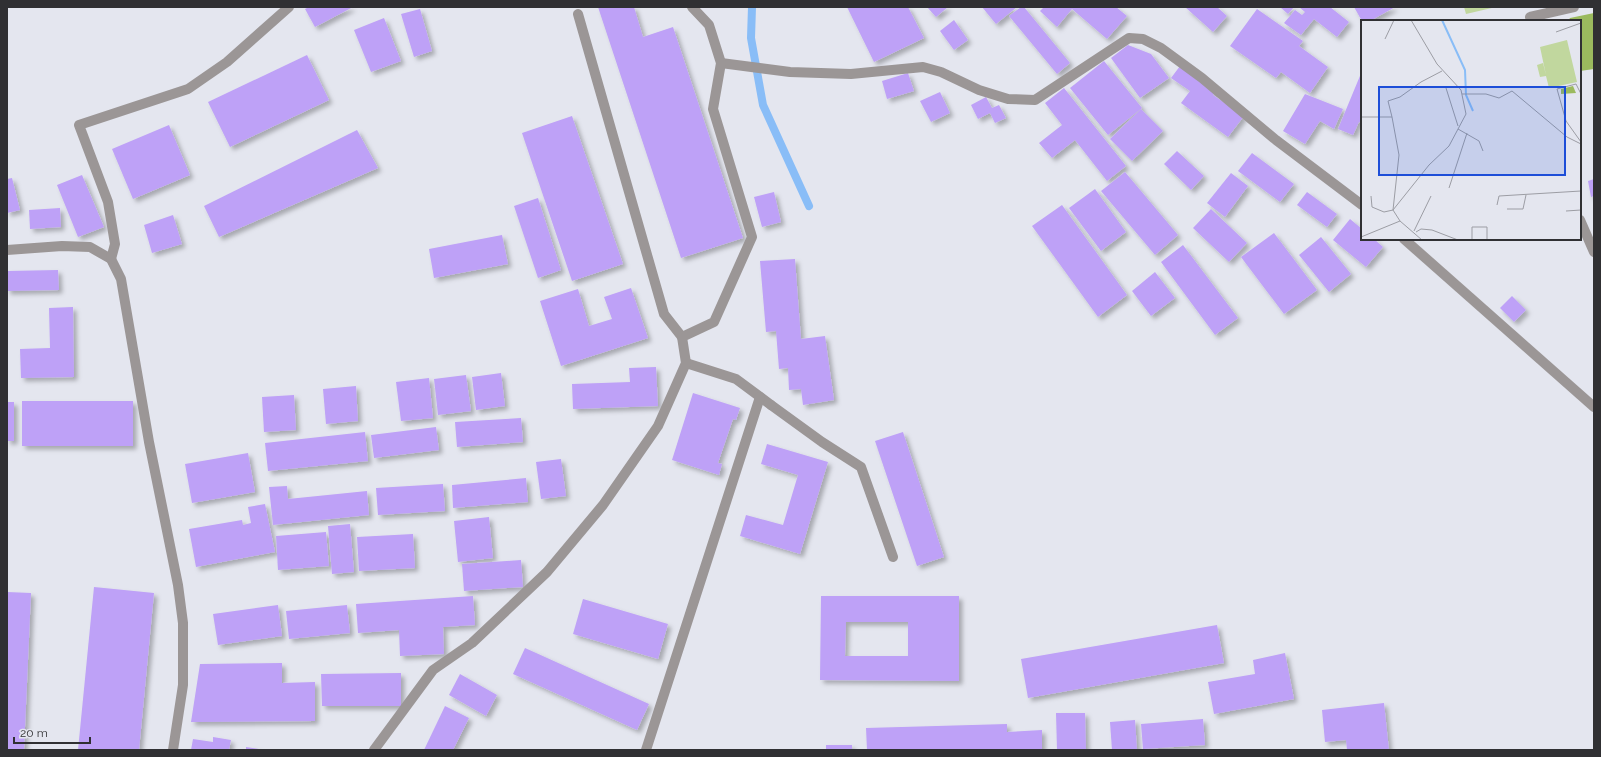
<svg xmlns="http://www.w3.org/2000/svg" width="1601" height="757" viewBox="0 0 1601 757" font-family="Raleway,sans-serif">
<defs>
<filter id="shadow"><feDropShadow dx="3.5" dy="3.5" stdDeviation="2" flood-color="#0004"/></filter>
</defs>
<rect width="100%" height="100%" fill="#e4e6ef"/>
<path fill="#c1d79e" d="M1464,7h32l-30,7z"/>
<path fill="#9bba5e" d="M1594,13v56l-14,2v-50h-12l2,-3z"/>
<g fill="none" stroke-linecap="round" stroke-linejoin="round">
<path stroke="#89bdf7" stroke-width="8" d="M752,7l-1,31 12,67 46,101"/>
</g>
<g fill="#bea1f7" fill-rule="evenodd" filter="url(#shadow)">
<path d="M309,7h44l-38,20 -10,-18z"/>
<path d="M598,7h36l9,30 30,-10 70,211 -62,20z"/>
<path d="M847,7h61l16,31 -50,24z"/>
<path d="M927,7h21l-12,10z"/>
<path d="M982,7h35l-21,17z"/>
<path d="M1021,7h3l46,56 -13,11 -48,-58z"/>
<path d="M1044,7h72l11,9 -20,23 -35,-30 -15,18 -17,-16z"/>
<path d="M1185,7h32l10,9 -14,16z"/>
<path d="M1280,7h14l-6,7z"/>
<path d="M1299,7h31l19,15 -12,15 -23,-18 -13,16 -17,-12 11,-13 7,5 3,-3z"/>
<path d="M1354,7h41l-25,14h-8z"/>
<path d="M420,9l12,42 -18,6 -13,-43z"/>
<path d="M1257,9l46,32 -4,5 29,21 -18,26 -29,-21 -5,6 -46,-32z"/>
<path d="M384,18l17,43 -30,11 -17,-42z"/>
<path d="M954,20l14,20 -14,10 -14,-19z"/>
<path d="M1128,45l23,9 18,24 -29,20 -29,-40z"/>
<path d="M307,55l22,45 -99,47 -22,-45z"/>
<path d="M1104,61l38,47 -34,27 -38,-47z"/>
<path d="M1180,66l35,26 -2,3 31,21 -16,21 -47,-34 9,-12 -19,-13z"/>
<path d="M1362,71v52l-3,-1 -6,13 -15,-6z"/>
<path d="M908,73l6,18 -27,8 -5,-18z"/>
<path d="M1064,88l62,78 -19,15 -32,-41 -23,18 -13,-15 23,-18 -17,-22z"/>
<path d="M940,92l10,21 -19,9 -11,-21z"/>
<path d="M1305,94l38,15 -9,20 -14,-8 -15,23 -22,-13z"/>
<path d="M986,97l6,11 7,-3 7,13 -11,5 -5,-10 -12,6 -7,-14z"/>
<path d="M1141,109l22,22 -31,30 -22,-22z"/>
<path d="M572,116l51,148 -51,17 -50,-148z"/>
<path d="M169,125l21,50 -57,24 -21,-50z"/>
<path d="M357,130l21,38 -159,69 -15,-31z"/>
<path d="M1177,151l27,25 -13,14 -27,-26z"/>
<path d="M1252,153l42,31 -14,18 -42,-31z"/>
<path d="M1125,172l53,63 -23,20 -54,-64z"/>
<path d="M1231,173l17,13 -23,31 -18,-14z"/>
<path d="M82,175l22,52 -26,10 -21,-52z"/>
<path d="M12,178l8,32 -13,3v-34z"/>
<path d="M1594,179v17l-3,1 -3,-16z"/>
<path d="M1095,189l31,43 -25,19 -32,-43z"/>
<path d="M774,192l7,30 -19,5 -8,-30z"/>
<path d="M1307,192l30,22 -10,13 -30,-22z"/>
<path d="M538,198l23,72 -23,8 -24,-72z"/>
<path d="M1062,205l65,90 -29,22 -66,-91z"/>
<path d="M60,208l1,19 -31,2 -1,-19z"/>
<path d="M1211,209l36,34 -18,19 -36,-34z"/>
<path d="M173,215l9,29 -30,9 -8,-28z"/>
<path d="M1350,219l12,10v10h12l9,8 -17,20 -33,-27z"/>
<path d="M1274,233l43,57 -33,24 -43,-57z"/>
<path d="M502,235l6,29 -74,14 -5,-29z"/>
<path d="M1321,237l30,37 -22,18 -30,-37z"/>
<path d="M1183,245l55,73 -23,17 -54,-73z"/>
<path d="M795,259l6,80 24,-3 9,64 -31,5 -2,-16 -12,1 -1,-22 -9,1 -3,-38 -10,1 -6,-71z"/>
<path d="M58,270l1,20 -52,1v-20z"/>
<path d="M1155,272l20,26 -24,18 -19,-25z"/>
<path d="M631,288l17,50 -87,28 -21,-65 38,-12 11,37 23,-7 -8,-22z"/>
<path d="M1512,296l14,14 -12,12 -14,-14z"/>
<path d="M73,307l1,70 -53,1 -1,-29 30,-1 -1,-40z"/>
<path d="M656,367l2,39 -85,3 -1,-25 58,-2 -1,-14z"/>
<path d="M501,373l4,33 -29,4 -4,-33z"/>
<path d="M466,375l5,36 -33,4 -4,-36z"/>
<path d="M429,378l4,40 -32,3 -5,-39z"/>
<path d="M356,386l2,35 -32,3 -3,-35z"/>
<path d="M693,393l47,15 -4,12 -3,-1 -15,44 4,1 -3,11 -47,-15z"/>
<path d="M294,395l2,35 -32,2 -2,-35z"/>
<rect x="22" y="401" width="111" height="45"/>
<rect x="7" y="402" width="7" height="39"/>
<path d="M521,418l2,24 -66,5 -2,-25z"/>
<path d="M436,427l3,23 -65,8 -3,-23z"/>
<path d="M365,432l3,29 -100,10 -3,-28z"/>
<path d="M903,432l41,125 -27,9 -42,-125z"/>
<path d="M767,444l61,18 -28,92 -60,-18 6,-21 37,10 15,-50 -37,-11z"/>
<path d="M248,453l7,39 -63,11 -7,-39z"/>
<path d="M561,459l5,37 -25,3 -5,-37z"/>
<path d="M526,478l2,24 -75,6 -1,-23z"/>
<path d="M443,484l2,27 -67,4 -2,-27z"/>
<path d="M287,486l1,13 79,-8 2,24 -96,10 -4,-38z"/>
<path d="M265,504l10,48 -79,15 -7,-38 53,-9 1,5 8,-2 -3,-16z"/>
<path d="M489,517l4,41 -35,4 -4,-41z"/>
<path d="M350,524l4,48 -22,2 -4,-48z"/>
<path d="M326,532l3,34 -51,4 -2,-34z"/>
<path d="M413,534l2,34 -56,3 -2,-34z"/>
<path d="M521,560l2,27 -59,4 -2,-27z"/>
<path d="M94,587l60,6 -15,157h-61z"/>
<path d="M7,592l24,1 -7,157h-17z"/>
<path d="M473,596l2,29 -32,2 1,27 -44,2 -1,-26 -41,3 -2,-29z"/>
<path d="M821,596h138v85l-139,-1zM846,622h62v34h-63z"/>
<path d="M583,599l85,25 -10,35 -85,-25z"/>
<path d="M278,605l4,31 -64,9 -5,-31z"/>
<path d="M347,605l3,28 -61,6 -3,-28z"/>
<path d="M1217,625l7,38 -196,35 -7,-39z"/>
<path d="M525,648l124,56 -12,26 -124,-56z"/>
<path d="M1285,653l9,46 -80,15 -6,-32 47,-8 -2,-14z"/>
<path d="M282,663v20l33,-1v39l-124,1 9,-58z"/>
<path d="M401,673v33h-79l-1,-32z"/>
<path d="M460,674l37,21 -11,21 -37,-21z"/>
<path d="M1384,703l5,47h-42l-1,-10 -21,2 -3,-32z"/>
<path d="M445,706l24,12 -16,32h-29z"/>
<path d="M1056,713h29l1,37h-29z"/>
<path d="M1203,719l2,26 -62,4 -2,-25z"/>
<path d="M1135,720l2,30h-25l-2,-28z"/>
<path d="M1007,724v8l35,-2v20h-175l-1,-22z"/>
<path d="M213,737l18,3 -2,10h-38l2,-11 20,3z"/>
<rect x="826" y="745" width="26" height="5"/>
<path d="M246,747l13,2v1h-13z"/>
</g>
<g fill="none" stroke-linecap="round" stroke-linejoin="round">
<g stroke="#9b9696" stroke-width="10">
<path d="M578,14l86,300 18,23"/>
<path d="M1531,21l-1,-4 44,-10"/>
<path d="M771,405l51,37 39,25 32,90"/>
</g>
<g stroke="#9b9696" stroke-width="10">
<path d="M721,63l69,9 61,2 72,-7 18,5 38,18 29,9 27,1 94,-62 14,1 18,9 41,30 74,62 86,65"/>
<path d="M1580,220l14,32"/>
<path d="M1404,239l190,168"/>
<path d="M7,250l55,-4 28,1 21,12 10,20 28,163 29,143 5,38v62l-10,65"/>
<path d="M111,259l4,-15 -7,-42 -29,-77 109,-36 39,-27 62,-55"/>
<path d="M686,363l50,16 35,26"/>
<path d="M374,750l59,-80 39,-27 75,-71 56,-67 55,-79 28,-63 -4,-26 32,-15 38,-85 -39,-128 8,-46 -12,-38 -17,-18"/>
<path d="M646,750l114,-353"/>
</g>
</g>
<g transform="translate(1361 20)">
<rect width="220" height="220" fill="#e4e6ef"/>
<path d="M206,20l10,42 -28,6 -3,-12 -6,1 -3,-12 6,-2 3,12 -6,-28z" fill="#c1d79e"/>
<path d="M212,66l3,7 -15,1v-5z" fill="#9bba5e"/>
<path fill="none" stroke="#89bdf7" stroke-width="2" d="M81,0l23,50 1,25 7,16"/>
<path fill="none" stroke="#9c9da4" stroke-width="1" d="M50,0l26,44 24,26 5,24 -17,32 -20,19 -36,45 7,11 22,19M195,12l25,-9M24,19l9,-19M85,68l12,38M101,74h24l13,4 13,-7 55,46 14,7M220,74l-5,-10 -19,5 9,32 15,21M0,97h31l7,38 -6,55 -9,2 -12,-5 -1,-11M31,97l-4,-16 12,-4 21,-15 21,-11M97,109l21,12 4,10M88,168l18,-55M136,185l2,-9 82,-5M146,189h16l3,-14M205,191l15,-1M53,211l17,-35M55,212l5,-3 11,1 26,10M0,217l39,-16M111,220v-13h15v13"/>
<path fill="#1d4ed8" fill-opacity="0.15" stroke="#1d4ed8" stroke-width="2" d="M18,67h186v88h-186z"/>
<rect width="220" height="220" fill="none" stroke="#303033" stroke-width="2"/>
</g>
<rect width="1601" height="757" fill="none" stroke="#303033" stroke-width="16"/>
<path d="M14 737v6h76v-6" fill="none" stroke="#303033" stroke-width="2"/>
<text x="20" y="737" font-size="12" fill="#303033" stroke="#e4e6ef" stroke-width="3" paint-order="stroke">20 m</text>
</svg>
